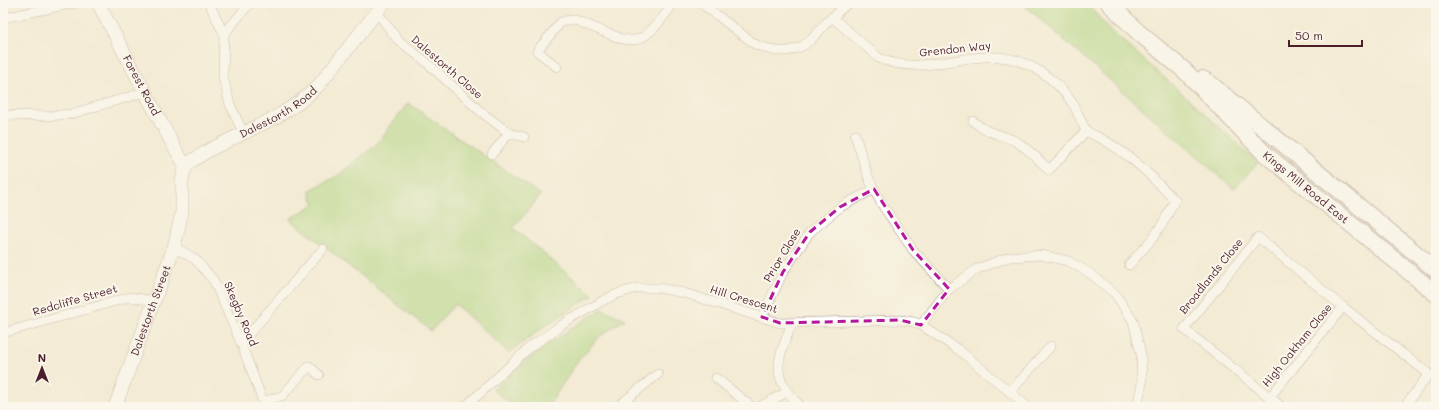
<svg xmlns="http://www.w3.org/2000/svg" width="1439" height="410" viewBox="0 0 1439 410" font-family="Mali,sans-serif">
<rect width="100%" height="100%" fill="#fbf7ec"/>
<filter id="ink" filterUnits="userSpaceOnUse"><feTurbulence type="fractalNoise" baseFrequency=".025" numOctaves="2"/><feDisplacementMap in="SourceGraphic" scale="8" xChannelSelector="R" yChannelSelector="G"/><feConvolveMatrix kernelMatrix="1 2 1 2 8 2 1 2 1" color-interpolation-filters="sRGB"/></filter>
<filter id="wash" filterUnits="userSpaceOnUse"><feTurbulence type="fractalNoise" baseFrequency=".012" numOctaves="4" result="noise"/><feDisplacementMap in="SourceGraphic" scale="16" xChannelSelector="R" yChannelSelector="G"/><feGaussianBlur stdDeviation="0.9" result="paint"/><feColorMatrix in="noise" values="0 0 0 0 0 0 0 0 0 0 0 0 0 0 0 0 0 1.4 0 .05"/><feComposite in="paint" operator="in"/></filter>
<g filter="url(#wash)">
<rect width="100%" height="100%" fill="#f3ebd4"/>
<g fill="#a9d37e" stroke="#7a7954">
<path d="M1022,3h64l24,27 92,81 56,52 -24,26z"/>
<path d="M408,103l133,92 -28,33 80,67 -47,30 -37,28 -54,-49 -24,27 -141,-112 25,-15 -6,-13 28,-15 40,-32z"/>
<path d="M602,309l23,10 -26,18 -23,26 -28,44h-33l-22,-17c34,-32 69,-57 109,-81z"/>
</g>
</g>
<g filter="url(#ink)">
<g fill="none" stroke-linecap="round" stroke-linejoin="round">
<g stroke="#9e8580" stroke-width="10">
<g id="street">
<path d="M209,3l15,31 -1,43 7,27 13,29"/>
<path d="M701,3l55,42 20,6h12l13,-4 10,-7 15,-17 22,-20"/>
<path d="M377,12l20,27 28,22 55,50 29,22 15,4"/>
<path d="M832,17l47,41c39,18 80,-4 120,-1 29,2 59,23 74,47 4,6 10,24 14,27 3,3 9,5 13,7 11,6 23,14 33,22 15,12 28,27 42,40l-12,23 -11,16 -23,26"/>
<path d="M3,18l72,-15"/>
<path d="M224,34l26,-31"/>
<path d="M557,67l-20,-16 24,-29 8,-2h6l47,19c6,1 11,2 16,0 13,-3 28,-26 36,-36"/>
<path d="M3,115l46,1 22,-2 74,-22"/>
<path d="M973,121c15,14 27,12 42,20 13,7 24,19 34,29l37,-39"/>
<path d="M855,135l14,44 12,24 32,47 36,39"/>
<path d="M492,154l17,-21"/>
<path d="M174,247l21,12 19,22 27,62 24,64"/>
<path d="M762,317l21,-45 27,-40 30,-25 34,-18"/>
<path d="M792,323c-4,12 -14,32 -13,45 0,15 11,30 23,39"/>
<path d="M921,325l28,-36 28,-20 32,-12 32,-2 27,6 23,13 25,21 17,26 8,33 1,29 -5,24"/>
<path d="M3,333l127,-36 24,4"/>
<path d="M241,343l82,-94"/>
<path d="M716,378l36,29"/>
<path d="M1010,392l41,-46"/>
<path d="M1269,398l74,-91"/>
<path d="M264,401l18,-5 27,-30 10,9"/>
<path d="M465,407l64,-59 31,-22 44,-26 13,-6 20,-6h22l25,5 96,30 120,-3 14,2 7,3 38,25 69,57"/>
<path d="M617,407l41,-33"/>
<path d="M759,407l28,-15"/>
<path d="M1282,407l-98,-78 74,-92 85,70 86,67 -25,33"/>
</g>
</g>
<g stroke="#9e8580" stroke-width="14">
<g id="secondary">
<path id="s1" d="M98,3l75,142 13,22"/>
<path id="s2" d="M115,407l59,-160 8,-35v-30l1,-8 3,-7 4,-5 21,-13 65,-32 24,-15 18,-16 66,-83"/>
</g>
</g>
<g stroke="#9e8580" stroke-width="18">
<g id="highway">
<path id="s3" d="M1109,3l28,28 48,40 79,82 172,141"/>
<path d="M1202,79l6,3 228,188"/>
</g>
</g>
<use href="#street" stroke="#fff" stroke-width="9"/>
<use href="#secondary" stroke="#fff" stroke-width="13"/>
<use href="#highway" stroke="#fff" stroke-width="16"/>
</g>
</g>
<path d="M0 0H1439V410H0ZM874,189l39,61 36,39 -28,36 -21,-5 -120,3 -18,-6 21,-45 27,-40 30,-25z" fill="#f3ebd4" fill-opacity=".55" fill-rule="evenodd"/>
<path fill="none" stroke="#b5179e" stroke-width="3" stroke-dasharray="8 5" stroke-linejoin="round" d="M874,189l39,61 36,39 -28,36 -21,-5 -120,3 -18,-6 21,-45 27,-40 30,-25z"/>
<g text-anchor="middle" stroke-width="4" stroke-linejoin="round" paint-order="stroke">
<g font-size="11" fill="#4a1f2b" stroke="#fbf7ec">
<text transform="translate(955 49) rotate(-6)" y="4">Grendon Way</text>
<text transform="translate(447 67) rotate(41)" y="4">Dalestorth Close</text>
<text dy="4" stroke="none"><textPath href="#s1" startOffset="93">Forest Road</textPath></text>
<text dy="4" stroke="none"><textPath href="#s2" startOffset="360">Dalestorth Road</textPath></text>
<text dy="4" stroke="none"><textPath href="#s3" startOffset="270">Kings Mill Road East</textPath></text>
<text transform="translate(782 255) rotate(-59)" y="4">Prior Close</text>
<text transform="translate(1211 276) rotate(-51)" y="4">Broadlands Close</text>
<text transform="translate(744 299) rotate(17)" y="4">Hill Crescent</text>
<text transform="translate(75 300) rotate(-16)" y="4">Redcliffe Street</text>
<text dy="4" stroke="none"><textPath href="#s2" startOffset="103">Dalestorth Street</textPath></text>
<text transform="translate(241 314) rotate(67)" y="4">Skegby Road</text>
<text transform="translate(1297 345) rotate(-51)" y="4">High Oakham Close</text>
</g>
</g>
<rect width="1439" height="410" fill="none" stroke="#fbf7ec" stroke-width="16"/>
<g transform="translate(42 368)" stroke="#fbf7ec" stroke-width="3" paint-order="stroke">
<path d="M0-3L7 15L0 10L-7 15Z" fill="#4a1f2b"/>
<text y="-6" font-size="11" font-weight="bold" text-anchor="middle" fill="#4a1f2b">N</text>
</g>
<path d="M1289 40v6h73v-6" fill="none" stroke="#4a1f2b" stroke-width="2"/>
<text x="1295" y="40" font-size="12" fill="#4a1f2b" stroke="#fbf7ec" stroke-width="3" paint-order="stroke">50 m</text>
</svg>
